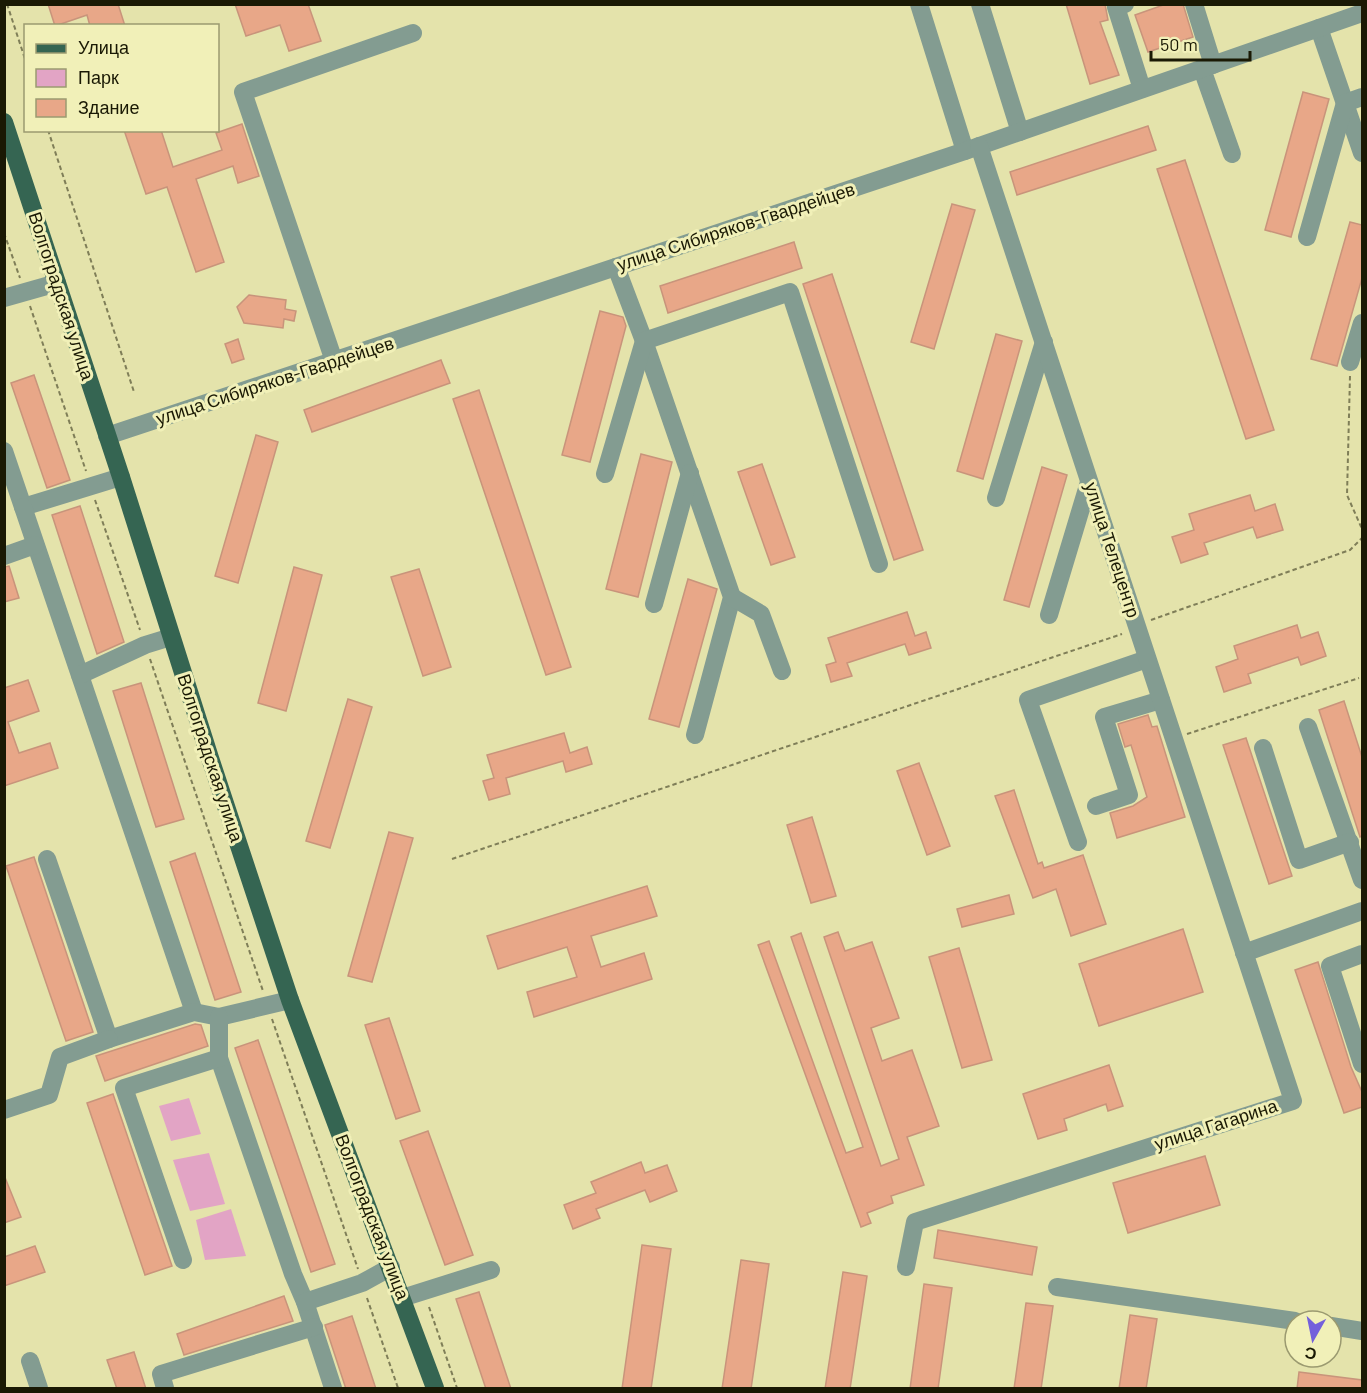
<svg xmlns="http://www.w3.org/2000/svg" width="1367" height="1393" viewBox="0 0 1367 1393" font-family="Barlow,sans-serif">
<rect width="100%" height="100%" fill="#e4e3ab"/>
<g fill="#e2a4c5">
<path d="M189,1098l12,36 -30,7 -12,-35z"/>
<path d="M209,1153l16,51 -35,7 -17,-51z"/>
<path d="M231,1209l15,47 -41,4 -9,-40z"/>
</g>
<g fill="#e8a788" stroke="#c8947b" stroke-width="1.5">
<path d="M48,4h70l7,22h-35l-3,-11 -32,11z"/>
<path d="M235,4h73l13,37 -32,10 -9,-26 -34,11z"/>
<path d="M1066,4h39l3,16 -8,2 19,53 -29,9z"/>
<path d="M1166,4h17l10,33 -45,15 -13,-37z"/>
<path d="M1303,92l26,7 -38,138 -26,-7z"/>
<path d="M242,124l17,52 -21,7 -5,-17 -37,13 28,83 -28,10 -29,-85 -21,7 -22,-64h37l12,37 49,-17 -6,-17z"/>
<path d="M1148,126l8,24 -139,45 -7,-23z"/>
<path d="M1185,160l89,270 -28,9 -89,-270z"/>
<path d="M952,204l23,6 -41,139 -23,-7z"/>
<path d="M1350,222l12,3v53l-25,88 -26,-7z"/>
<path d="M794,242l8,26 -134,45 -8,-27z"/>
<path d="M832,274l91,276 -29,10 -91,-276z"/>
<path d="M249,295l37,5 -1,9 11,2 -2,10 -10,-2 -1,9 -39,-5 -7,-16z"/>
<path d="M600,311l23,6 3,9 -36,136 -28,-7z"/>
<path d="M996,334l26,7 -39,138 -26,-8z"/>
<path d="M238,339l6,20 -12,4 -7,-19z"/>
<path d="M441,360l9,23 -138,49 -8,-22z"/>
<path d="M34,375l36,105 -23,8 -36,-105z"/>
<path d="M479,390l92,277 -25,8 -93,-276z"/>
<path d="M256,435l22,7 -40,141 -23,-7z"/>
<path d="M641,454l31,8 -34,135 -32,-8z"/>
<path d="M762,464l33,93 -24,8 -33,-93z"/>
<path d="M1042,467l25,8 -38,132 -25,-7z"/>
<path d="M1250,495l5,16 20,-7 8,26 -26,8 -4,-11 -49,16 4,11 -27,9 -9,-26 22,-7 -5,-16z"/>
<path d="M80,506l44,136 -27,12 -45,-139z"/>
<path d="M9,566l10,32 -15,4v-35z"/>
<path d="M294,567l28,8 -36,136 -28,-8z"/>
<path d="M419,569l32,98 -28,9 -32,-99z"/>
<path d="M688,579l29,10 -38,138 -30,-8z"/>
<path d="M907,612l8,24 11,-4 5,16 -22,7 -4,-11 -58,19 5,13 -21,6 -5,-17 10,-3 -8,-24z"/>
<path d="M1297,625l4,13 17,-6 8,24 -25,9 -3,-8 -50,17 3,9 -27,9 -8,-25 22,-8 -4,-13z"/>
<path d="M28,680l11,31 -31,11 11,31 31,-10 8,25 -54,18v-98z"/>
<path d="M141,683l43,136 -28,8 -43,-136z"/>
<path d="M348,699l24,8 -42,141 -24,-7z"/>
<path d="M1344,701l18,56v79l-2,1 -41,-127z"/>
<path d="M1148,715l4,12 5,-1 28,91 -68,21 -7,-25 23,-7 14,-9 -16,-52 -6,2 -7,-23z"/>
<path d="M564,733l6,20 17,-6 5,17 -26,8 -3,-11 -57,17 4,16 -21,6 -6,-19 11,-3 -7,-23z"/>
<path d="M1246,738l46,138 -23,8 -46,-139z"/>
<path d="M919,763l31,83 -23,9 -30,-84z"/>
<path d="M1014,790l24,74 4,-2 2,6 39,-13 23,69 -35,12 -15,-47 -23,9 -38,-102z"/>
<path d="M812,817l24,79 -25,7 -24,-78z"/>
<path d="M389,832l24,6 -41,144 -24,-6z"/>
<path d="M195,853l46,139 -26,8 -45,-138z"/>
<path d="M34,857l59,175 -27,9 -60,-175z"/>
<path d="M647,886l10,30 -66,20 10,31 43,-14 8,26 -118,38 -7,-25 50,-15 -10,-30 -69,22 -11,-33z"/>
<path d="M1009,895l5,19 -52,13 -5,-18z"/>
<path d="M1183,929l20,63 -104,34 -20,-62z"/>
<path d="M838,932l7,19 27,-9 27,76 -28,10 11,33 30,-11 27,76 -32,11 17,48 -33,11 2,7 -26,10 4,10 -10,4 -103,-282 11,-4 77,212 17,-6 -72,-210 10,-4 80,233 18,-7 -75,-222z"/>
<path d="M959,948l33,112 -30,8 -33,-111z"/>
<path d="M1318,962l33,105 11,25v15l-18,6 -49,-143z"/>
<path d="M389,1018l31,93 -24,8 -31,-94z"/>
<path d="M195,1024l6,1 7,21 -103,35 -9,-25z"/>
<path d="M258,1040l77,224 -24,8 -76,-224z"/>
<path d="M1109,1065l14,41 -15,5 -2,-7 -42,15 3,11 -29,9 -15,-45z"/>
<path d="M113,1094l59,172 -27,9 -58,-172z"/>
<path d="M428,1131l45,124 -28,10 -45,-124z"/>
<path d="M1205,1156l15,49 -92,28 -15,-50z"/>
<path d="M641,1162l4,11 22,-8 10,26 -27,11 -5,-12 -49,19 4,9 -27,11 -9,-24 32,-12 -5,-11z"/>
<path d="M4,1175l17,42 -17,6z"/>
<path d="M938,1230l99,17 -5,28 -98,-17z"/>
<path d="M642,1245l29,4 -20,140h-29z"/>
<path d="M35,1246l10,26 -41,14v-29z"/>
<path d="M741,1260l28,4 -18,125h-29z"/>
<path d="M843,1272l24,4 -17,113h-25z"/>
<path d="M924,1284l28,4 -14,101h-28z"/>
<path d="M479,1292l32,97h-25l-30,-90z"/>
<path d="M284,1296l9,25 -109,34 -7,-21z"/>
<path d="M1026,1303l27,3 -12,83h-27z"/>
<path d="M1130,1315l27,4 -11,70h-27z"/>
<path d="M352,1316l24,73h-30l-21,-64z"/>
<path d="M134,1352l12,37h-29l-10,-29z"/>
<path d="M1299,1372l63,8v9h-65z"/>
</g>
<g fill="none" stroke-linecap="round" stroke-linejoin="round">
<g stroke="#7f7e58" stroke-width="2" stroke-dasharray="4.5 3" stroke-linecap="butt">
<path d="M7,4l19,58"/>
<path d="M48,130l86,262"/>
<path d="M4,233l16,45"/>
<path d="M30,306l56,165"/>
<path d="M1350,376l-3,119 15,34"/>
<path d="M95,500l45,130"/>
<path d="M1151,620l199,-70 12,-12"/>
<path d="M150,659l113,332"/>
<path d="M1187,734l172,-56"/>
<path d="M452,859l670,-225"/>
<path d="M272,1019l86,250"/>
<path d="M367,1298l31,90"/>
<path d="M429,1307l28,81"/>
</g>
<g stroke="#839c91" stroke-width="18">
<path d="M919,4l46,147"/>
<path d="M980,4l40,128"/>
<path d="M1125,4l-9,3 26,82"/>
<path d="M1194,4l19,61"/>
<path d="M1319,28l43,125"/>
<path d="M1202,69l30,85"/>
<path d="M1307,237l38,-134 17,-6"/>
<path d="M616,267l28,74 88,256 -37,138"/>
<path d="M4,298l53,-15"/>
<path d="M334,361l-91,-269 170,-59"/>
<path d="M1350,362l12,-39"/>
<path d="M107,436l858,-285 397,-138"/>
<path d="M4,451l19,56 98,-30"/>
<path d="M605,474l39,-133 146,-49 89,272"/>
<path d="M996,498l48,-156"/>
<path d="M23,507l171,505"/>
<path d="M4,556l31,-11"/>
<path d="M732,597l29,17 21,57"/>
<path d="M654,604l36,-131"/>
<path d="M1049,615l40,-133"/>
<path d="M80,675l65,-30 26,-8"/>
<path d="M1308,727l54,153"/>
<path d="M1263,748l36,112 51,-18"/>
<path d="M1096,806l33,-11 -25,-78 57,-17"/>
<path d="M1078,842l-50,-142 119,-41"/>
<path d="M47,859l62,180 85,-27 25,5 71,-17"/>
<path d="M1244,953l118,-42"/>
<path d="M1362,954l-32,12 32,98"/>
<path d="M219,1058l74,216 12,28 28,86"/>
<path d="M4,1110l45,-15 11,-38 49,-18"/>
<path d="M183,1260l-59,-172 95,-30v-41"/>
<path d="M906,1267l9,-45 378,-121 -314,-955"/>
<path d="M1057,1287l238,34"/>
<path d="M402,1298l89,-28"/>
<path d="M305,1302l57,-19 29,-16"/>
<path d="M1331,1326l31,5"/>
<path d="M30,1361l9,27"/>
<path d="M165,1388l-4,-14 153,-47"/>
</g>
<path stroke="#356552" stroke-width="18" d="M4,122l117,355 89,281 80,242 145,388"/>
</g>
<g text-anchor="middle" stroke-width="6" stroke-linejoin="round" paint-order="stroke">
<g font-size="18" fill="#1a1904" stroke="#f1f0b8">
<text transform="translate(736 227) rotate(-18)" y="6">улица Сибиряков-Гвардейцев</text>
<text transform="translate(61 296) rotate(72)" y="6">Волгоградская улица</text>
<text transform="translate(275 381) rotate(-18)" y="6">улица Сибиряков-Гвардейцев</text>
<text transform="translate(1112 550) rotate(72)" y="6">улица Телецентр</text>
<text transform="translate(210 758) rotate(72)" y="6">Волгоградская улица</text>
<text transform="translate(1216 1125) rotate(-18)" y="6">улица Гагарина</text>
<text transform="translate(372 1217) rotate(69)" y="6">Волгоградская улица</text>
</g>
</g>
<rect width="1367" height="1393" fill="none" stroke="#1a1904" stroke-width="12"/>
<rect x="24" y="24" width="195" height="108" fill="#f1f0b8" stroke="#9b9a70" stroke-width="1.5"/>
<rect x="36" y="44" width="30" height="9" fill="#356552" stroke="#9b9a70" stroke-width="1.5"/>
<text x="78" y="54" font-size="18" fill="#1a1904">Улица</text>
<rect x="36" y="69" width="30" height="18" fill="#e2a4c5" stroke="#9b9a70" stroke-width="1.5"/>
<text x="78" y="84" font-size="18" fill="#1a1904">Парк</text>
<rect x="36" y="99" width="30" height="18" fill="#e8a788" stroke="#9b9a70" stroke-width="1.5"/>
<text x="78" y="114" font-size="18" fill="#1a1904">Здание</text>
<g transform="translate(1313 1339) rotate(189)"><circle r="28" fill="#f1f0b8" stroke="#9b9a70" stroke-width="1.5"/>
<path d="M0-4.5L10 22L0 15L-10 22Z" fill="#7460db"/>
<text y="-9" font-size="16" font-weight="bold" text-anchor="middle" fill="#1a1904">С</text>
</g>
<path d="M1151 51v9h99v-9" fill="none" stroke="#1a1904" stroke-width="3"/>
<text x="1160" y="51" font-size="18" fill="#1a1904" stroke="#f1f0b8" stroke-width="4.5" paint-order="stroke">50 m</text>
</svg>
